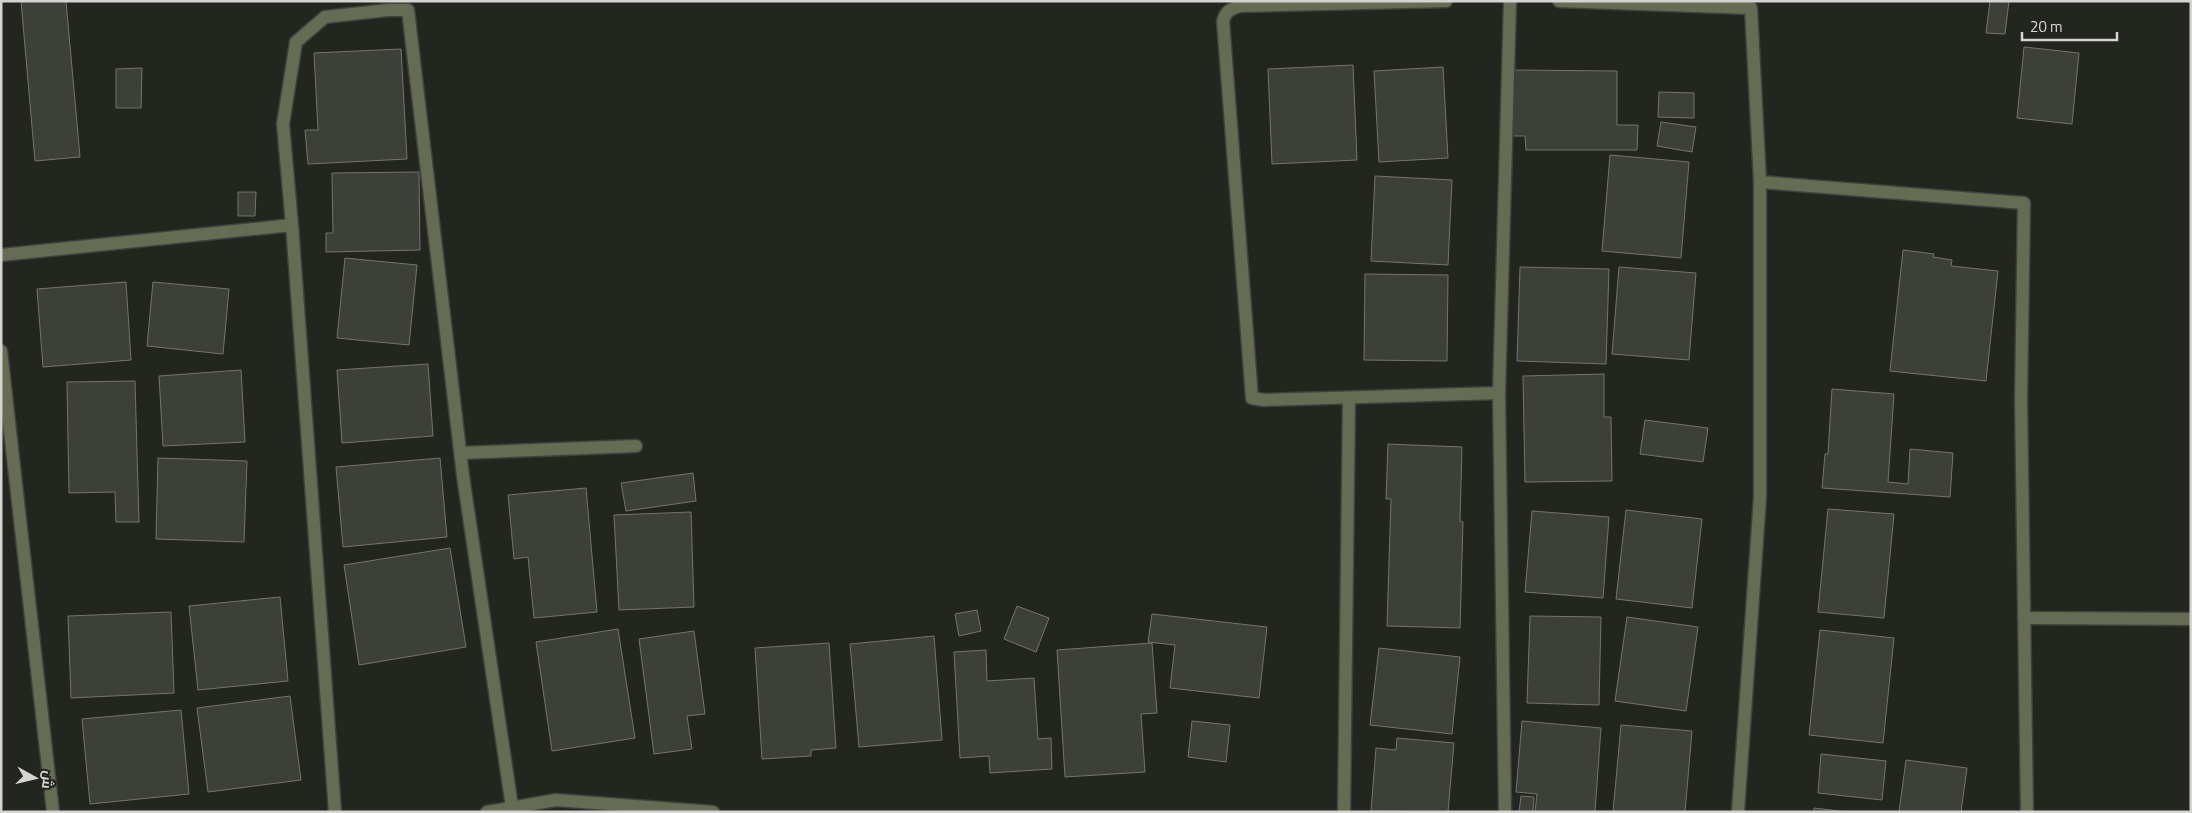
<svg xmlns="http://www.w3.org/2000/svg" width="2192" height="813" viewBox="0 0 2192 813" font-family="Georgia,Cairo,serif">
<rect width="100%" height="100%" fill="#23251f"/>
<g fill="#3d3f39" stroke="#73756e">
<path d="M21,1h45l14,156 -45,4z"/>
<path d="M1990,1h19l-4,33 -19,-1z"/>
<path d="M2024,47l55,6 -7,71 -55,-6z"/>
<path d="M401,49l6,110 -99,5 -3,-34h13l-4,-77z"/>
<path d="M1353,65l4,95 -85,4 -4,-95z"/>
<path d="M1443,67l5,91 -69,4 -5,-91z"/>
<path d="M142,68l-1,40h-25v-39z"/>
<path d="M1512,70l105,1v54h21l-1,25h-111l-1,-14h-13z"/>
<path d="M1659,92l35,1v25l-36,-1z"/>
<path d="M1661,122l35,5 -4,25 -35,-6z"/>
<path d="M1610,155l79,7 -8,96 -79,-7z"/>
<path d="M419,172l1,78 -94,2v-19h7l-1,-60z"/>
<path d="M1375,176l77,4 -4,85 -77,-4z"/>
<path d="M238,192h18l-1,24h-17z"/>
<path d="M1903,250l31,4 -1,3 19,3 -1,6 47,5 -12,110 -96,-10z"/>
<path d="M345,258l72,7 -8,80 -72,-7z"/>
<path d="M1520,267l89,2 -3,95 -89,-3z"/>
<path d="M1619,267l77,6 -7,87 -77,-6z"/>
<path d="M1365,274l83,1 -1,86 -83,-1z"/>
<path d="M126,282l5,78 -88,7 -6,-78z"/>
<path d="M153,282l76,7 -6,65 -76,-8z"/>
<path d="M428,364l5,72 -91,7 -5,-73z"/>
<path d="M241,370l4,72 -82,4 -4,-70z"/>
<path d="M1604,374v43h7l1,64 -87,1 -2,-106z"/>
<path d="M135,381l4,141h-23l-1,-30 -46,1 -2,-111z"/>
<path d="M1832,389l62,5 -6,88 20,2 2,-35 43,4 -3,44 -128,-9 3,-34h3z"/>
<path d="M1645,420l63,8 -5,34 -63,-8z"/>
<path d="M1388,444l74,3 -2,74 3,1 -3,106 -73,-2 4,-127h-5z"/>
<path d="M158,458l89,3 -3,81 -88,-3z"/>
<path d="M440,458l7,79 -104,10 -7,-80z"/>
<path d="M693,473l3,28 -70,10 -5,-28z"/>
<path d="M586,488l11,124 -63,6 -6,-61 -14,2 -6,-64z"/>
<path d="M1828,509l66,5 -10,104 -66,-6z"/>
<path d="M1626,510l76,9 -10,89 -76,-9z"/>
<path d="M1532,511l77,6 -6,81 -78,-6z"/>
<path d="M691,512l3,95 -75,3 -5,-95z"/>
<path d="M450,548l16,99 -107,18 -15,-100z"/>
<path d="M280,597l8,84 -90,9 -9,-84z"/>
<path d="M1017,606l32,12 -13,34 -32,-13z"/>
<path d="M977,610l4,21 -22,5 -4,-22z"/>
<path d="M171,612l3,81 -103,5 -3,-82z"/>
<path d="M1152,614l115,13 -8,71 -89,-10 5,-43 -27,-3z"/>
<path d="M1530,616l71,1 -2,88 -72,-2z"/>
<path d="M1627,617l71,10 -12,84 -71,-10z"/>
<path d="M618,629l17,109 -83,13 -16,-109z"/>
<path d="M1820,630l74,8 -11,105 -74,-8z"/>
<path d="M694,631l11,83 -18,2 5,33 -38,5 -15,-115z"/>
<path d="M934,636l8,104 -83,7 -9,-103z"/>
<path d="M829,643l7,105 -25,2v6l-49,3 -7,-111z"/>
<path d="M1152,643l5,70 -16,1 4,58 -80,5 -8,-127z"/>
<path d="M1379,648l81,9 -8,77 -82,-9z"/>
<path d="M986,650l1,31 47,-3 4,61 13,-1 1,31 -62,4 -1,-17 -29,2 -6,-106z"/>
<path d="M290,696l11,84 -93,12 -11,-84z"/>
<path d="M181,710l8,84 -99,10 -8,-85z"/>
<path d="M1192,721l38,4 -4,37 -38,-5z"/>
<path d="M1522,721l79,7 -6,84h-60l2,-18 -21,-2z"/>
<path d="M1621,725l71,6 -7,81h-72z"/>
<path d="M1397,738l57,5 -6,69 -77,-1 5,-63 20,2z"/>
<path d="M1821,754l65,7 -4,39 -64,-7z"/>
<path d="M1906,760l61,8 -6,44h-62z"/>
<path d="M1521,796l13,1 -1,15h-14z"/>
<path d="M1814,808l33,4h-33z"/>
</g>
<g fill="none" stroke-linecap="round" stroke-linejoin="round">
<g stroke="#3f413c" stroke-width="15">
<g id="minor">
<path d="M1446,1l-206,5c-10,3 -14,5 -17,15l29,377 12,2 235,-7 6,419"/>
<path d="M1559,1l192,7 9,174v315l-22,315"/>
<path d="M1760,182l264,21 -3,197 6,412"/>
<path d="M292,225l-9,-101 13,-82 29,-25 63,-7h20l55,466 49,331"/>
<path d="M1,255l291,-30 43,587"/>
<path d="M1,351l52,461"/>
<path d="M1499,393l11,-392"/>
<path d="M461,453l175,-7"/>
<path d="M2024,618l167,1"/>
<path d="M487,812l69,-12 157,12"/>
<path d="M1344,812l5,-414"/>
</g>
</g>
<use href="#minor" stroke="#656c53" stroke-width="12"/>
</g>
<rect width="2192" height="813" fill="none" stroke="#d4d5d2" stroke-width="5"/>
<g transform="translate(35 778) rotate(98)" stroke="#23251f" stroke-width="4" paint-order="stroke">
<path d="M0-4L9 19L0 12L-9 19Z" fill="#d4d5d2"/>
<text y="-8" font-size="14" font-weight="bold" text-anchor="middle" fill="#d4d5d2">ش</text>
</g>
<path d="M2022 32v8h95v-8" fill="none" stroke="#d4d5d2" stroke-width="2.5"/>
<text x="2030" y="32" font-size="15" fill="#d4d5d2" stroke="#23251f" stroke-width="4" paint-order="stroke">20 m</text>
</svg>
